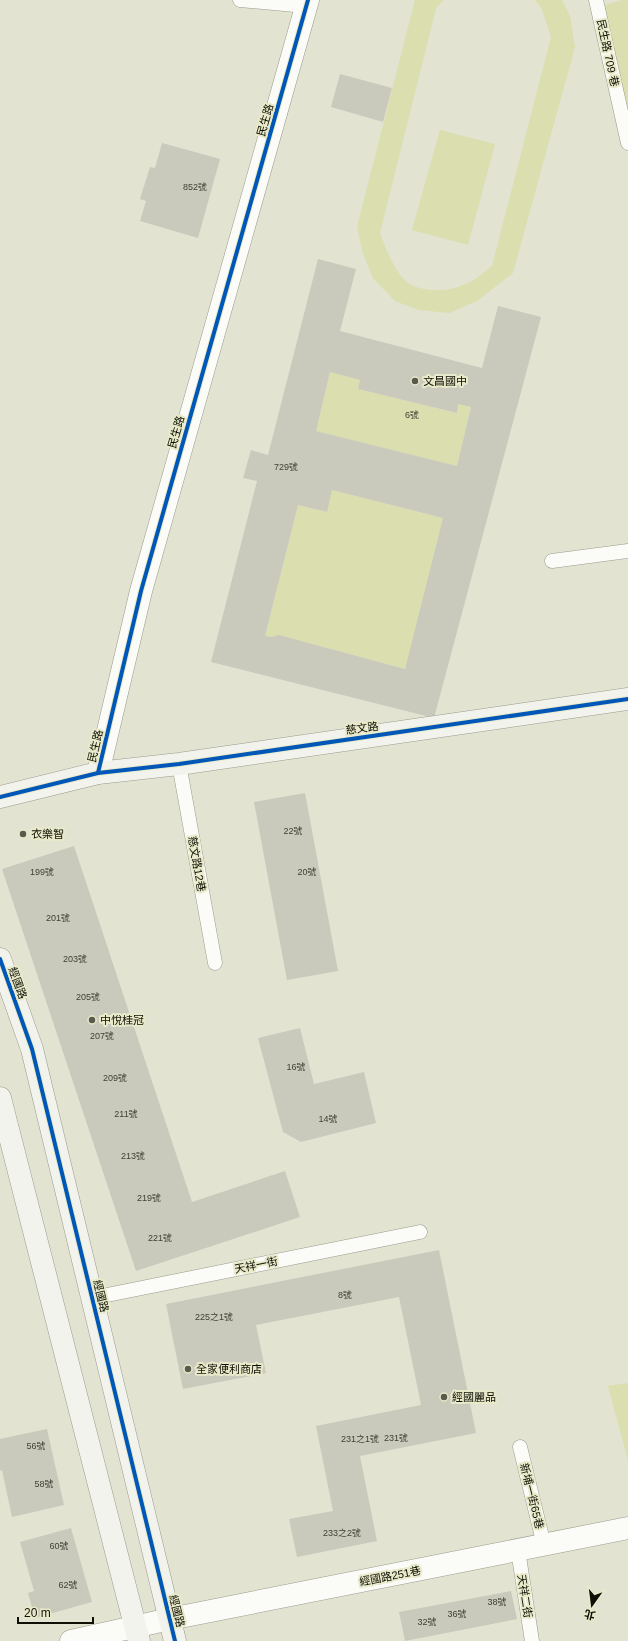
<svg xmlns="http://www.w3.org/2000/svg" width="628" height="1641" viewBox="0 0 628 1641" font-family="Arial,'Noto Sans TC',sans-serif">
<rect width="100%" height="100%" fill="#e2e3d1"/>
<g fill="#dbdeae">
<path d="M415,0h29l-8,8 -56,225c5,14 11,29 20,42 13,19 47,18 66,9 9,-3 18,-12 26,-18l59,-229 -9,-28 -7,-9h27l8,16 5,31 -62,226 -36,28 -28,12 -30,-3 -24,-9 -22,-23 -10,-24 -6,-27z"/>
<path d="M622,0h6v110l-25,-82 -4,-21z"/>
<path d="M440,130l55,14 -27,101 -56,-15z"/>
<path d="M330,372l30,8 -2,9 98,24 2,-9 13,3 -14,59 -141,-35z"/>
<path d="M332,490l111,28 -38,151 -126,-34 -8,2 -6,-1 33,-131 28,7z"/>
<path d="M628,1383v77l-20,-74z"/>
</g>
<g fill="#cacabc" fill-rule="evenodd">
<path d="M340,74l52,14 -9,34 -52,-15z"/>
<path d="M162,143l58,16 -22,79 -58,-17 6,-20 -6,-2 10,-32 5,1z"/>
<path d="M318,259l38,10 -16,62 142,37 16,-62 43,11 -107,401 -223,-56 46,-181 -14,-3 8,-28 17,5zM330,372l30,8 -2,9 99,24 1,-9 13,3 -14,59 -141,-35zM332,490l111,28 -38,151 -126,-34 -8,2 -6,-1 33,-131 29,7z"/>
<path d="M305,793l33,178 -51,9 -33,-178z"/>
<path d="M74,846l118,356 93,-31 15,46 -164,54 -134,-402z"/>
<path d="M300,1028l14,56 50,-12 12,51 -75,19 -18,-10 -25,-94z"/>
<path d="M439,1250l37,183 -116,23 17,85 -80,16 -8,-38 44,-8 -17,-85 105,-21 -22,-108 -143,28 10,48 -83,16 -17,-85z"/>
<path d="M47,1429l17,76 -52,12 -10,-47 -2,1v-32z"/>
<path d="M71,1528l21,74 -57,16 -7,-25 6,-2 -14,-49z"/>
<path d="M511,1591l6,28 -112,22 -6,-29z"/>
</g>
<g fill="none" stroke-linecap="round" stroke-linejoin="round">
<g stroke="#9a9b8d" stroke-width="15">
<g id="lane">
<path d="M240,0l66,6"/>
<path d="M596,0l32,143"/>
<path d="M552,561l76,-10"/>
<path d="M179,764l36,199"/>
<path d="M92,1298l328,-66"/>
<path d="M520,1447l24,98"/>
<path d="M518,1550l14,91"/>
</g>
</g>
<g stroke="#9a9b8d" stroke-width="23">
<g id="street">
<path d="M98,773l43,-182 167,-591"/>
<path d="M71,1641l99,-22 458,-91"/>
</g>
</g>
<g stroke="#9a9b8d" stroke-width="23">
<g id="secondary">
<path d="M0,797l98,-24 81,-9 449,-65"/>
<path d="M0,959l32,90 143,592"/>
<path d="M0,1098l139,543"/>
</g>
</g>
<use href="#lane" stroke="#fbfbf8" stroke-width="14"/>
<use href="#street" stroke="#fbfbf8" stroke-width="22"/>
<use href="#secondary" stroke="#f3f3ed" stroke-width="22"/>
<g stroke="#e8eaca" stroke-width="6">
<g id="cycleway">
<path d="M98,773l43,-182 167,-591"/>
<path d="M0,797l98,-24 81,-9 449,-65"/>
<path d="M0,959l32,90 143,592"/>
</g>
</g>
<use href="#cycleway" stroke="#0057b8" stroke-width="4"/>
</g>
<g fill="#59594c" stroke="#e8eaca" stroke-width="1.5">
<circle cx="415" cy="381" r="4"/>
<circle cx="23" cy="834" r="4"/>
<circle cx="92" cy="1020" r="4"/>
<circle cx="188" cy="1369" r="4"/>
<circle cx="444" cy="1397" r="4"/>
</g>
<g text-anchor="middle" stroke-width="4" stroke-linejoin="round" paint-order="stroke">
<g font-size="9" fill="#404035">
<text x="195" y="190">852號</text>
<text x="412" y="418">6號</text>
<text x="286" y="470">729號</text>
<text x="293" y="834">22號</text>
<text x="42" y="875">199號</text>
<text x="307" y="875">20號</text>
<text x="58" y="921">201號</text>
<text x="75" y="962">203號</text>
<text x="88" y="1000">205號</text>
<text x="102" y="1039">207號</text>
<text x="296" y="1070">16號</text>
<text x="115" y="1081">209號</text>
<text x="126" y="1117">211號</text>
<text x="328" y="1122">14號</text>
<text x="133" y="1159">213號</text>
<text x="149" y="1201">219號</text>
<text x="160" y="1241">221號</text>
<text x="345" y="1298">8號</text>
<text x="214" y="1320">225之1號</text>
<text x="396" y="1441">231號</text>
<text x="360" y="1442">231之1號</text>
<text x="36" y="1449">56號</text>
<text x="44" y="1487">58號</text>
<text x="342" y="1536">233之2號</text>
<text x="59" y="1549">60號</text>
<text x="68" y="1588">62號</text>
<text x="497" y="1605">38號</text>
<text x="457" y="1617">36號</text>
<text x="427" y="1625">32號</text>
</g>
<g font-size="11" fill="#0f0f05" stroke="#e8eaca">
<text transform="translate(608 53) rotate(78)" y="4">民生路 709 巷</text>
<text transform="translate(265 120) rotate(-74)" y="4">民生路</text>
<text transform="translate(176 432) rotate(-74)" y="4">民生路</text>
<text transform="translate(362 728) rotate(-8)" y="4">慈文路</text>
<text transform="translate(95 746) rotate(-77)" y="4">民生路</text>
<text transform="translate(197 864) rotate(80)" y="4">慈文路12巷</text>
<text transform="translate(18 983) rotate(70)" y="4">經國路</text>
<text transform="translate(256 1265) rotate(-11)" y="4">天祥一街</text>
<text transform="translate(101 1296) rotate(76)" y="4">經國路</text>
<text transform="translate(532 1496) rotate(76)" y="4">新埔一街65巷</text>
<text transform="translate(390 1576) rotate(-11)" y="4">經國路251巷</text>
<text transform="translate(525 1596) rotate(81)" y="4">天祥二街</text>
<text transform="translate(177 1611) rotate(76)" y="4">經國路</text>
</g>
<g font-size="11" fill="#0f0f05" stroke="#e8eaca" text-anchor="start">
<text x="423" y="385">文昌國中</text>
<text x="31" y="838">衣樂智</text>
<text x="100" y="1024">中悅桂冠</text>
<text x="196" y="1373">全家便利商店</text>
<text x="452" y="1401">經國麗品</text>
</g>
</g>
<g transform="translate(592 1605) rotate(194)" stroke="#e8eaca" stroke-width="3" paint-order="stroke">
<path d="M0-3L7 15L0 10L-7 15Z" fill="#0f0f05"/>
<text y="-6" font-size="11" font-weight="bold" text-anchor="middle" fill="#0f0f05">北</text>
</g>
<path d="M18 1617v6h75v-6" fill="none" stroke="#0f0f05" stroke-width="2"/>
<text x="24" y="1617" font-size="12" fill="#0f0f05" stroke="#e8eaca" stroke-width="3" paint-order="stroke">20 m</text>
</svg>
